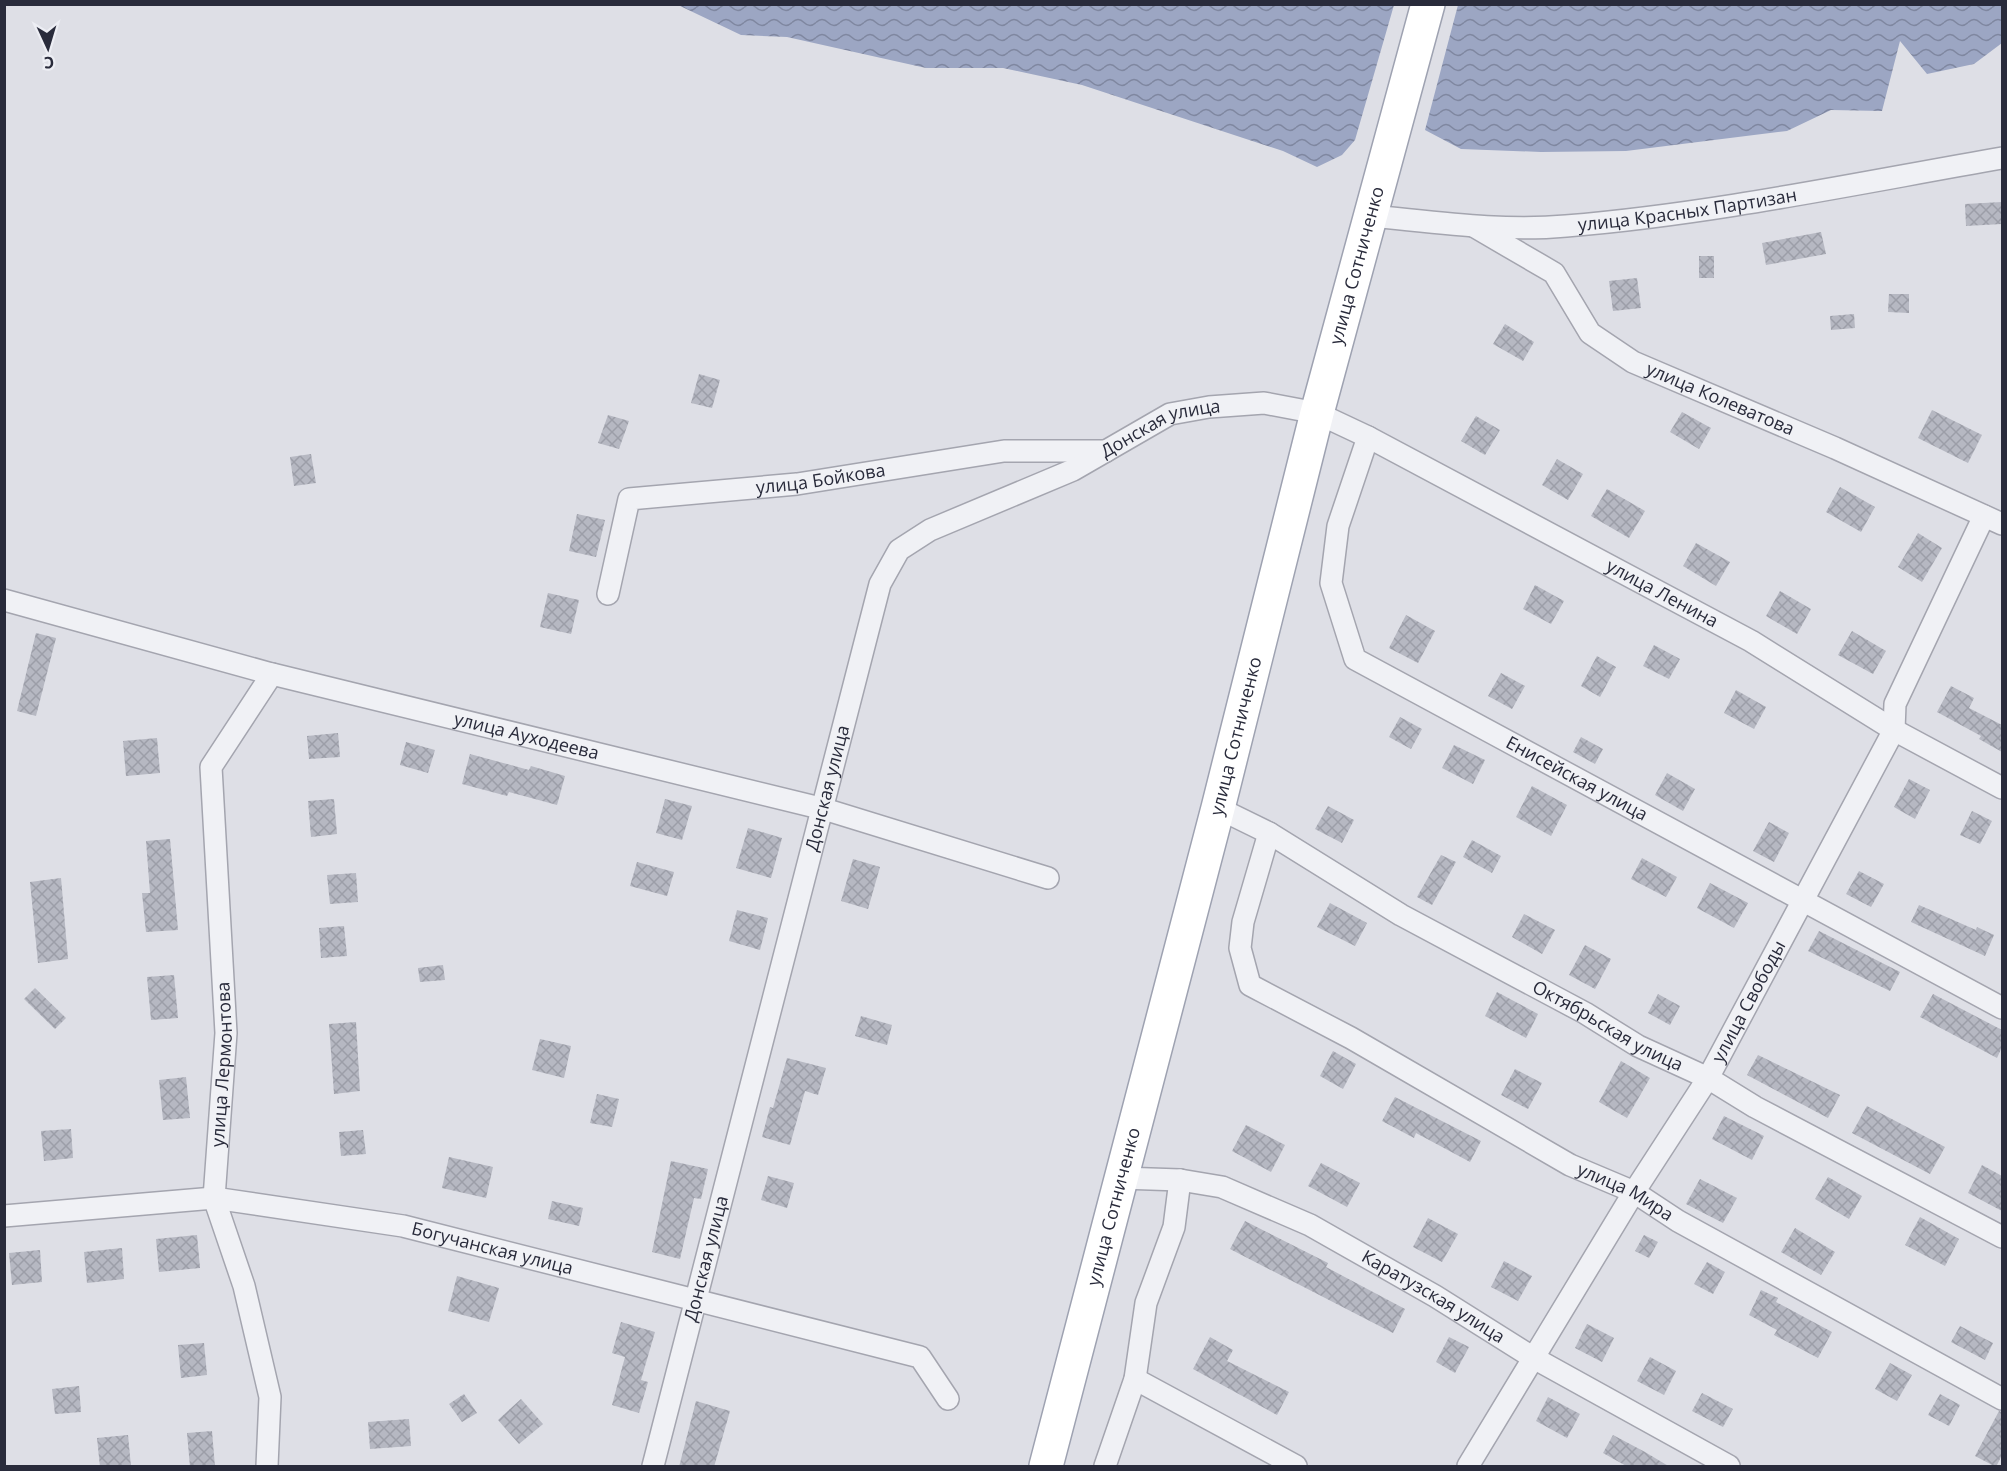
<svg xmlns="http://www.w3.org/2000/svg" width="2007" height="1471" viewBox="0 0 2007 1471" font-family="'Open Sans',sans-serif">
<defs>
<pattern id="water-waves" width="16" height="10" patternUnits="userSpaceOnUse" patternTransform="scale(1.5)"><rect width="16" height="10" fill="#9ca6c3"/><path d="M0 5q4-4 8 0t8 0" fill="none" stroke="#7f87a0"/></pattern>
<pattern id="building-cross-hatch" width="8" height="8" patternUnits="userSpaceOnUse" patternTransform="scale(1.5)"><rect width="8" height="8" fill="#b6b8c2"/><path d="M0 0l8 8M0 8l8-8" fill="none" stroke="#9c9ea8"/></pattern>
</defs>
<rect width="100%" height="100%" fill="#dedfe6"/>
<g fill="url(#water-waves)">
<path d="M678,5l716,-1v1l-39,135 -13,15 -25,12 -34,-16 -201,-66 -79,-17h-77l-139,-31 -46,-2z"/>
<path d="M1458,5h544v38l-28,21 -47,10 -27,-33 -18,70 -51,-1 -44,21 -161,20 -85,1 -80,-3 -36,-19z"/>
</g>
<g fill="url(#building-cross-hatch)">
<path d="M2002,202v22l-36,2 -1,-22z"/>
<path d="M1821,232l5,22 -60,11 -4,-22z"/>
<rect x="1699" y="256" width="15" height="22"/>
<path d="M1637,278l4,30 -28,3 -4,-30z"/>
<path d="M1889,294h20v19l-21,-1z"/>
<path d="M1854,314l1,14 -24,2 -1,-14z"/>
<path d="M1505,324l29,18 -11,19 -30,-17z"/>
<path d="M699,374l21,6 -8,28 -21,-5z"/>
<path d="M1932,410l50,25 -14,28 -50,-25z"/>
<path d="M1682,412l29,16 -12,21 -29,-17z"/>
<path d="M608,415l21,6 -10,28 -21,-6z"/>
<path d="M1476,416l24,14 -15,25 -24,-14z"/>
<path d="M311,454l5,29 -22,3 -4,-29z"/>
<path d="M1557,459l26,15 -15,26 -26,-15z"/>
<path d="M1840,487l35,20 -14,25 -35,-20z"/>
<path d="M1607,489l38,22 -16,27 -38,-22z"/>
<path d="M577,514l28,6 -9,37 -27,-6z"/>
<path d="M1918,533l24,15 -20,34 -24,-15z"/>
<path d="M1696,543l34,19 -14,24 -33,-20z"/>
<path d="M1535,585l29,16 -13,23 -28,-15z"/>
<path d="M1780,591l31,18 -14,25 -31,-18z"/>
<path d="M548,593l31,7 -8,34 -31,-7z"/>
<path d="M1406,615l29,16 -17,32 -29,-15z"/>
<path d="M1852,631l34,20 -13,23 -35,-19z"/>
<path d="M36,633l20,5 -20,78 -19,-5z"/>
<path d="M1654,645l26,14 -11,20 -26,-13z"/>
<path d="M1597,656l19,11 -16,30 -19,-11z"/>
<path d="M1501,673l24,13 -13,23 -24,-13z"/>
<path d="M1951,686l23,12 -5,10 33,17v27l-23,-13 2,-3 -44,-24z"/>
<path d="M1736,690l30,17 -12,22 -30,-16z"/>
<path d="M1400,717l22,12 -11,20 -22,-12z"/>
<path d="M338,733l2,24 -31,2 -2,-23z"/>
<path d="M1581,737l22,12 -8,15 -22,-12z"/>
<path d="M157,738l3,35 -34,3 -3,-35z"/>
<path d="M406,742l29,8 -7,23 -28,-8z"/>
<path d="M1454,745l31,15 -12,24 -31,-16z"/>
<path d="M470,754l59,16 2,-4 34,10 -8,29 -48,-13 -2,4 -45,-12z"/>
<path d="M1667,773l28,16 -12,22 -28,-16z"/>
<path d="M1909,779l21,11 -15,29 -21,-12z"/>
<path d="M1532,786l35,19 -16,31 -35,-19z"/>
<path d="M334,799l3,35 -26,3 -3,-36z"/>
<path d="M665,799l27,7 -10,34 -26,-7z"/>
<path d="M1328,806l26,14 -12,23 -27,-14z"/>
<path d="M1972,811l20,10 -12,23 -20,-9z"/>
<path d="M1769,822l20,11 -15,29 -21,-11z"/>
<path d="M748,828l34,10 -11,40 -35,-10z"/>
<path d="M170,839l8,91 -32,2 -4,-39h8l-4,-52z"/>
<path d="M1472,840l29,16 -9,17 -29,-16z"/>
<path d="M1441,855l15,7 -24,43 -15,-8z"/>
<path d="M1642,858l35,19 -11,20 -35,-18z"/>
<path d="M853,859l27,8 -12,42 -27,-8z"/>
<path d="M637,862l37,10 -7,24 -37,-10z"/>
<path d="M1859,871l25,13 -13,23 -25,-13z"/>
<path d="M356,873l2,29 -28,2 -3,-29z"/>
<path d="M61,878l7,81 -30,4 -8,-81z"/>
<path d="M1710,883l38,20 -14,25 -37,-20z"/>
<path d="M1330,903l37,20 -12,23 -38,-19z"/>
<path d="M1919,905l57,25 1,-3 17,8 -9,21 -74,-34z"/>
<path d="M737,910l31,8 -8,32 -31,-9z"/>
<path d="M1524,914l31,16 -13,24 -30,-17z"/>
<path d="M344,926l3,30 -26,2 -2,-30z"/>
<path d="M1819,931l81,41 -10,19 -82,-40z"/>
<path d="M1585,945l26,14 -16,30 -26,-14z"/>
<path d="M443,965l2,15 -25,2 -2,-14z"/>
<path d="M174,975l4,43 -27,2 -4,-43z"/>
<path d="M35,988l31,30 -11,11 -31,-30z"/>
<path d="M1497,992l41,22 -12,24 -41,-22z"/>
<path d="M1658,994l22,12 -10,19 -22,-12z"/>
<path d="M1933,994l69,36v17l-5,11 -77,-41z"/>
<path d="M861,1016l31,9 -5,20 -32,-9z"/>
<path d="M356,1022l4,69 -26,3 -5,-70z"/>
<path d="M540,1039l31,7 -7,32 -32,-8z"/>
<path d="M1333,1051l23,13 -13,25 -23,-13z"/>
<path d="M1758,1055l82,40 -12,23 -81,-43z"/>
<path d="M787,1058l39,10 -8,27 -13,-4 -15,54 -28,-8 8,-30 3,1z"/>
<path d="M1621,1061l29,17 -23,40 -28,-16z"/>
<path d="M1515,1069l27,14 -14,26 -27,-14z"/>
<path d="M186,1077l4,41 -27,2 -4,-40z"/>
<path d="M597,1094l22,5 -7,28 -22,-4z"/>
<path d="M1395,1097l86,44 -11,21 -54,-29 -2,5 -32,-17z"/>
<path d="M1867,1106l78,41 -15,27 -78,-41z"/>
<path d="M1724,1116l40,20 -12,24 -40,-21z"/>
<path d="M1246,1125l39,20 -14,27 -39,-21z"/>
<path d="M71,1129l2,29 -29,3 -3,-30z"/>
<path d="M363,1130l3,24 -25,2 -2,-24z"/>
<path d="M449,1157l44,10 -7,31 -44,-10z"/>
<path d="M671,1161l37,8 -7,30 -7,-1 -14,61 -28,-7z"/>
<path d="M1321,1163l39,20 -13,24 -39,-21z"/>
<path d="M1982,1165l20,11v35l-34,-18z"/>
<path d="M768,1176l26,7 -7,25 -26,-8z"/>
<path d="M1828,1177l34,19 -13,23 -34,-20z"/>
<path d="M1700,1179l37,19 -14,25 -37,-19z"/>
<path d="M552,1201l31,7 -4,18 -31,-7z"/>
<path d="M1920,1217l39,22 -14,27 -40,-21z"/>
<path d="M1428,1218l30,16 -16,28 -29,-15z"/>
<path d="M1245,1221l83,42 -2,4 79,42 -12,24 -163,-84z"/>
<path d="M1795,1228l40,24 -14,23 -40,-23z"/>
<path d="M197,1235l3,33 -41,4 -3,-33z"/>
<path d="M1644,1235l14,7 -9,16 -14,-7z"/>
<path d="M122,1248l2,31 -37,4 -3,-31z"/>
<path d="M40,1250l2,32 -30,3 -3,-32z"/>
<path d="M1504,1261l28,15 -14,25 -27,-14z"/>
<path d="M1707,1262l18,10 -12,22 -19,-10z"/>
<path d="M457,1276l42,12 -10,34 -41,-11z"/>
<path d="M1761,1290l17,8 -2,4 56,30 -14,26 -44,-23 3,-5 -28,-15z"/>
<path d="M621,1322l34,10 -14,48 7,2 -9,31 -27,-8 13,-48 -13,-4z"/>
<path d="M1587,1324l27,14 -12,24 -27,-14z"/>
<path d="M1960,1326l33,17 -8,17 -34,-18z"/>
<path d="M1210,1337l23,13 -6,11 62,31 -12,23 -84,-46z"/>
<path d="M1449,1337l20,10 -14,26 -19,-11z"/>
<path d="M204,1343l3,32 -26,3 -3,-33z"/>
<path d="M1650,1357l26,14 -12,24 -27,-14z"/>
<path d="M1890,1363l22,12 -15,26 -22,-12z"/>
<path d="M79,1386l2,26 -26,2 -3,-25z"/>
<path d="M1702,1393l31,16 -10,18 -31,-16z"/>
<path d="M464,1394l13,19 -15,9 -13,-18z"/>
<path d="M1940,1394l20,11 -11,21 -21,-11z"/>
<path d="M1548,1397l32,17 -13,24 -31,-17z"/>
<path d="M521,1399l22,25 -24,20 -21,-24z"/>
<path d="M696,1401l34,10 -16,56h-35z"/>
<path d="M1999,1411l3,1v43l-6,12 -21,-11z"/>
<path d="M409,1419l2,27 -41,3 -2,-27z"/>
<path d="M212,1431l3,36h-25l-3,-34z"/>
<path d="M128,1435l3,32h-31l-3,-29z"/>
<path d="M1613,1435l32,17 25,15h-42l-25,-14z"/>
</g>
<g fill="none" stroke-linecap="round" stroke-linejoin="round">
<g stroke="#a4a5af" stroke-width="24">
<g id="minor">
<path id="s1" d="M1371,216c64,6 130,16 195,10 146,-12 292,-43 436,-68"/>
<path id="s2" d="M1475,227l79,46 36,60 43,29 202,86 167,76"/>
<path id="s3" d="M1368,437l-30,89 -7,57 24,76 647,349"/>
<path id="s4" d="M608,594l21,-95 168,-15 207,-33h102"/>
<path id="s5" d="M4,600l268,74 552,135 224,69"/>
<path id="s6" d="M1218,808l51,25 132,82 184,98 53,33 70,32 47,29 247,130"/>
<path id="s7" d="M1269,833l-26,89 -3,26 10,37 101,53 219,127 64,27 44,29 324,178"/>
<path id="s8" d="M1121,1178l59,2 42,7 88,38 125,71 97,61 197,109"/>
<path id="s9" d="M4,1216l210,-18 189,28 517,131 28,42"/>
<path d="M1135,1379l161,87"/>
<path id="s10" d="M267,1466l3,-69 -26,-111 -30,-88 12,-165 -15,-266 61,-93"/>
<path id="s11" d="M653,1466l227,-882 19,-34 31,-20 143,-60 97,-56 39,-7 55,-4 53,10 51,24 383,204 143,89 108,58"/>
<path d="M1105,1466l30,-87 11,-76 28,-76 6,-47"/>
<path id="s12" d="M1468,1466l166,-274 74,-114 186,-348 1,-26 89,-188"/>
</g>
</g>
<g stroke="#9ea2b1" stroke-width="36">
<g id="primary">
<path id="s13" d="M1046,1466l172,-658 99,-395 111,-409"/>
</g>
</g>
<use href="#minor" stroke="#f0f1f5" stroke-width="21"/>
<use href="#primary" stroke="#fff" stroke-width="33"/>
</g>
<g text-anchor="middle" stroke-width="5" stroke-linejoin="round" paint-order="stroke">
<g font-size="18" fill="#292b3b" stroke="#edeef4">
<text dy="6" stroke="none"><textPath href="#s1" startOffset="318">улица Красных Партизан</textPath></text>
<text dy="6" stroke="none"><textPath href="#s13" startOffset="1240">улица Сотниченко</textPath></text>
<text dy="6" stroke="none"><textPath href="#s2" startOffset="308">улица Колеватова</textPath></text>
<text dy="6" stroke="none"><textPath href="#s11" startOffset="1240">Донская улица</textPath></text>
<text dy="6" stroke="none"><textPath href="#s4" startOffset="290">улица Бойкова</textPath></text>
<text dy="6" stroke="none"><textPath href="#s11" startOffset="1792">улица Ленина</textPath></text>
<text dy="6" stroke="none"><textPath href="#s13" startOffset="754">улица Сотниченко</textPath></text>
<text dy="6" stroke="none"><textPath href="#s5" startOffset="540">улица Ауходеева</textPath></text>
<text dy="6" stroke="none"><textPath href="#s3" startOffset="483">Енисейская улица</textPath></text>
<text dy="6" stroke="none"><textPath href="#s11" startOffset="700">Донская улица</textPath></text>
<text dy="6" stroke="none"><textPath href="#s12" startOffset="543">улица Свободы</textPath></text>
<text dy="6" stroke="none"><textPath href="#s6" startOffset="447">Октябрьская улица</textPath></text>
<text dy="6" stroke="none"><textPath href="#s10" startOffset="410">улица Лермонтова</textPath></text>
<text dy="6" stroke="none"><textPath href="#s7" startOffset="586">улица Мира</textPath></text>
<text dy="6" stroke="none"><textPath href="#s13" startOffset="268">улица Сотниченко</textPath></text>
<text dy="6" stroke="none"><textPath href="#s9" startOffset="494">Богучанская улица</textPath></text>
<text dy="6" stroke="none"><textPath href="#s11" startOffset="214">Донская улица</textPath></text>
<text dy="6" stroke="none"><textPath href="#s8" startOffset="340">Каратузская улица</textPath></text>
</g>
</g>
<rect width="2007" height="1471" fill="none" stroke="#292b3b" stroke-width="12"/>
<g transform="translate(48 48) rotate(176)" stroke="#edeef4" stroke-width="4.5" paint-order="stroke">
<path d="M0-4.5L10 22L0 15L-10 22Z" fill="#292b3b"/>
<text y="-9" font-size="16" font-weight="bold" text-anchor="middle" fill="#292b3b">С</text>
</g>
</svg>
